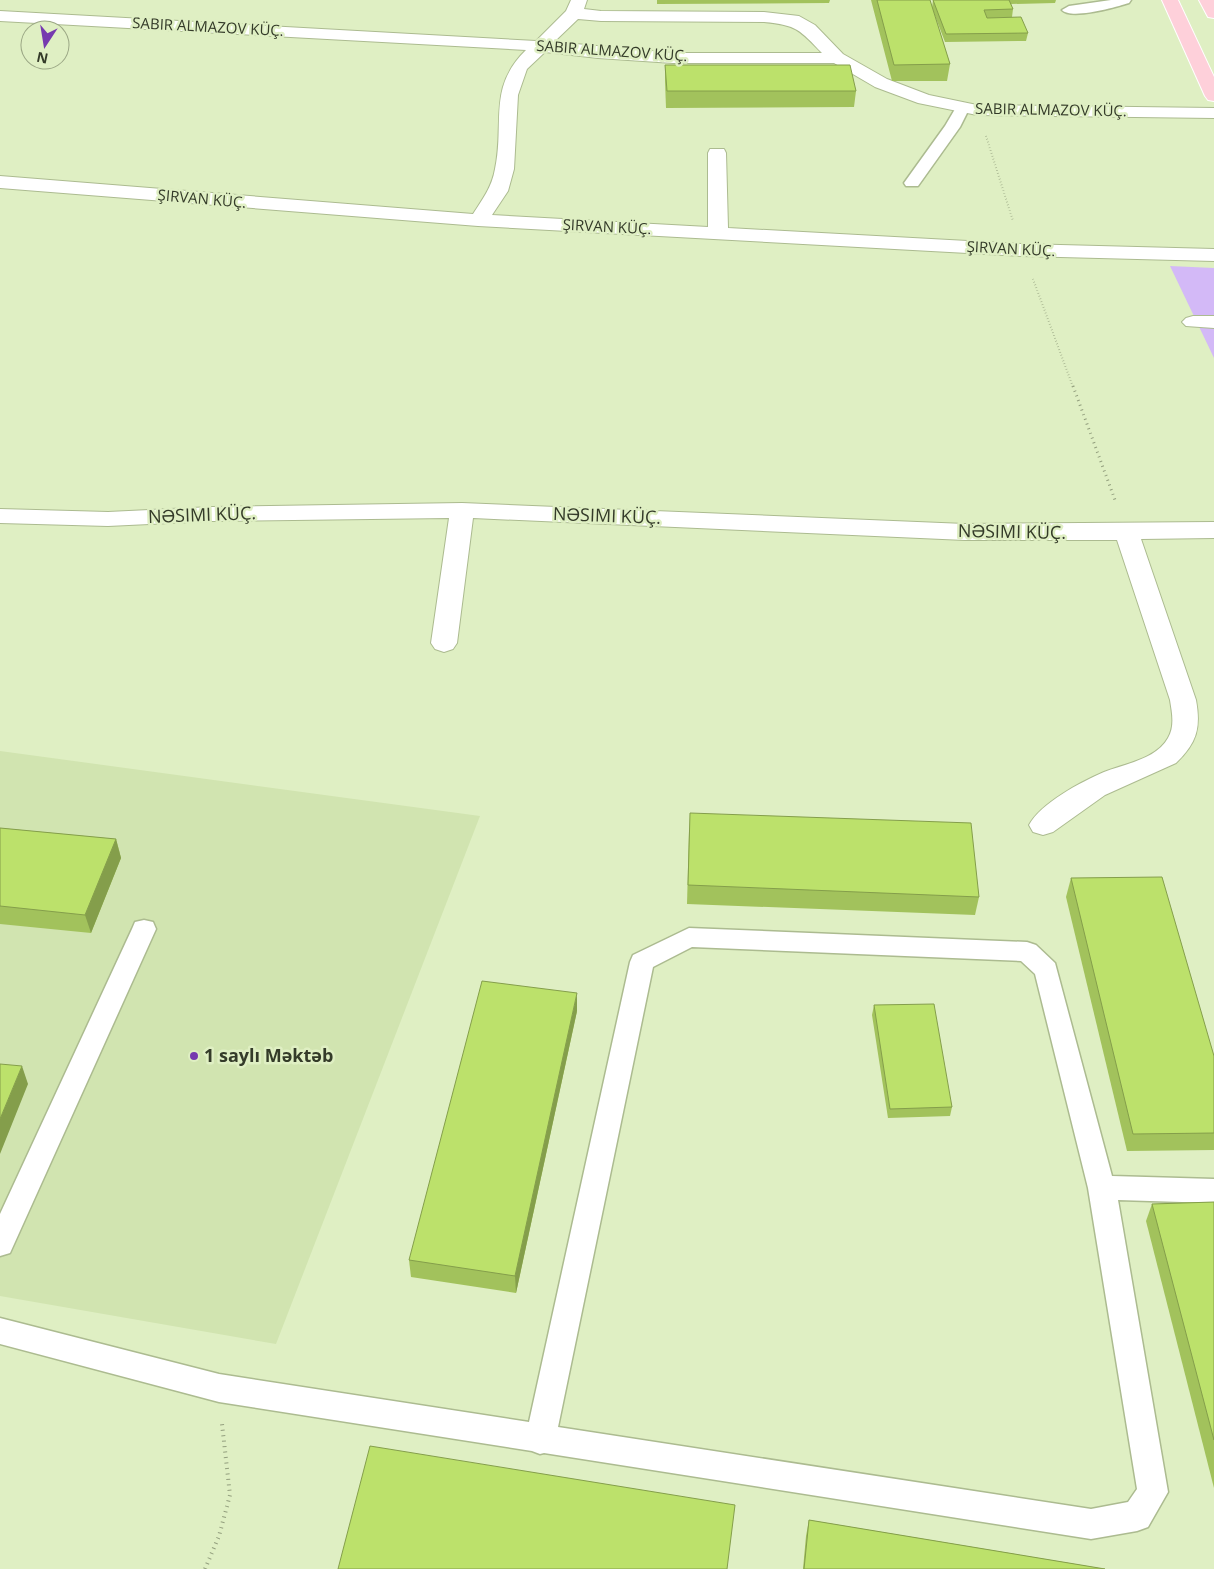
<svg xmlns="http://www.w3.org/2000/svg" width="1214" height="1569" viewBox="0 0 1214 1569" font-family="'Open Sans',sans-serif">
<rect width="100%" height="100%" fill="#dfefc3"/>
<path fill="#d1e4b0" d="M0,751l480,65 -204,528 -276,-48z"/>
<path fill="#d3b9f7" d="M1170,266l44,2v90z"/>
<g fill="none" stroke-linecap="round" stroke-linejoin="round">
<g stroke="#acbb90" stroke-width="3">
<g id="lane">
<path d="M1111,0h20l-2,3c-13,4 -58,17 -67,7l7,-4z"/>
<path d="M963,103l7,4 -10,20 -42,59h-12l-2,-3 41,-57 13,-22z"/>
<path d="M144,920l9,2 3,7 -146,324 -10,3v-42l132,-285 3,-7z"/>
<path d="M689,928l338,14 9,3 19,18 57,213 102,3v24l-96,-3 50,292 -20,35 -11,4 -46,8 -547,-86 -4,1 -8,-3 -313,-49 -219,-58v-26l219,56 310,48 101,-460 3,-7zM692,947l329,14 14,13 53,214 49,301 -9,13 -37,7 -533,-82 95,-460z"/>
</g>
</g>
<g stroke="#acbb90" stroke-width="2">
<g id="street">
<path d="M571,0h16l-3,9 17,2 163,1 35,4 16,9 28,29 44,25 42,16 48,10 237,3v10l-237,-3 -59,-12 -43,-16 -41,-24h-161l-75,-5 -53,-6 -18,17 -9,26 -4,74 -6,22 -16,24 216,12v-74l2,-4h14l2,4 2,75 294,16 192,5v12l-192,-5 -544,-30 -478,-38v-12l473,38c9,-14 19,-27 22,-45 10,-46 -8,-81 31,-119l-526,-29v-10l536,30 30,-30zM578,19l23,2 163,1c33,3 36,8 58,31h-149l-119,-11z"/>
<path d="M1193,316h21v12l-28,-2 -4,-4 4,-4z"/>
<path d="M462,503l503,21 249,-2v16l-73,1 55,161c5,28 1,43 -20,63l-71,32 -52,37 -10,3 -10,-3 -4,-7c12,-22 52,-43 75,-53 20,-8 53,-13 64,-34 7,-12 4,-25 2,-38l-53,-160h-152l-492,-22 -16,125 -4,6 -9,3 -9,-3 -4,-6 18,-125 -237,3 -104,5 -108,-3v-14l108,3 104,-5z"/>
</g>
</g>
<g stroke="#fff" stroke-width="2">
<g id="primary">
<path d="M1162,0h16l36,77v24l-6,-1 -3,-4z"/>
<path d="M1199,0h15v18l-6,-1z"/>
</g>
</g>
<g stroke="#939f7e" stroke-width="2" stroke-dasharray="0.5 2.5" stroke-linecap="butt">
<path d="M986,136l27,85"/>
<path d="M1033,279l40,108"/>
</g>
<path stroke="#939f7e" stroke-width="3" stroke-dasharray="1 4" stroke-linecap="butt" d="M1073,386l42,114"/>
<path stroke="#939f7e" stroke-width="4" stroke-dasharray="1 4.5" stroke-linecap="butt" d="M205,1569l14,-33 11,-41 -8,-71"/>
<use href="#lane" fill="#fff" fill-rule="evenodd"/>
<use href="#street" fill="#fff" fill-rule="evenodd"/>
<use href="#primary" fill="#fed0da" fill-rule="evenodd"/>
</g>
<g fill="#a2c25c">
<path d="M657,0h173l-1,3 -172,1z"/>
<path d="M871,0h59l2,8 1,-8h123l-1,3 -44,1 2,5 -1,8 16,16 -2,8 -81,1 -13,-34 18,56 -3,17h-55z"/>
<path d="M665,65l191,26 -2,16 -188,1 -1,-27z"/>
<path d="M0,828l116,11 5,19 -30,75 -91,-9z"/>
<path d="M689,831l290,66 -4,18 -288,-11z"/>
<path d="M1071,878l143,178v94l-87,1 -61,-254z"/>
<path d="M874,1005l78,102 -2,9 -62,2 -16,-103z"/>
<path d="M577,1011l-61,282 -105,-16 -2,-17z"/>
<path d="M1214,1202v286l-68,-267 6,-17z"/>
<path d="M809,1520l296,49h-302l3,-33z"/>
</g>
<g fill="#849e4b">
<path d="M116,839l5,19 -30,75 -6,-18z"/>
<path d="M577,993v18l-61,282 -1,-17z"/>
<path d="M22,1066l6,18 -28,70v-35z"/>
</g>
<g fill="#bce16b" stroke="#849e4b">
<path d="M877,0h53l20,64 -56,1z"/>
<path d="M933,0h76l4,9 -29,1 3,8 34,-1 7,16 -82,1z"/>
<path d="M665,65h185l6,26h-189z"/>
<path d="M690,813l281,10 8,74 -291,-12z"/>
<path d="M0,828l116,11 -31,76 -85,-9z"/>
<path d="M1162,877l52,179v77l-81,1 -62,-256z"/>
<path d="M482,981l95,12 -62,283 -106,-16z"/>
<path d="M934,1004l18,103 -62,2 -16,-104z"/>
<path d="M0,1064l22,2 -22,53z"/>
<path d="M1214,1202v238l-62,-236z"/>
<path d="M370,1446l365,59 -8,64h-389z"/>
<path d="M809,1520l296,49h-301z"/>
</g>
<circle fill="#763aaf" stroke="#dfefc3" stroke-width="2" cx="194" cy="1056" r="5"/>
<g text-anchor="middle" stroke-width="5" stroke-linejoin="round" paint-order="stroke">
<g font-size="15" fill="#343b29" stroke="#dfefc3">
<text transform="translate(208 27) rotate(3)" y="5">SABIR ALMAZOV KÜÇ.</text>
<text transform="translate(612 51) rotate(4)" y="5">SABIR ALMAZOV KÜÇ.</text>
<text transform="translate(1051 110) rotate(1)" y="5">SABIR ALMAZOV KÜÇ.</text>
<text transform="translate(202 199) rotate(5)" y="5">ŞIRVAN KÜÇ.</text>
<text transform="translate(607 227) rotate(3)" y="5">ŞIRVAN KÜÇ.</text>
<text transform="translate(1011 249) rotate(3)" y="5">ŞIRVAN KÜÇ.</text>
</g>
<g font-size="18" fill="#343b29" stroke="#dfefc3">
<text transform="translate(202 515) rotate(-2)" y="6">NƏSIMI KÜÇ.</text>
<text transform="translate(607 516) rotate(2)" y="6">NƏSIMI KÜÇ.</text>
<text transform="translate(1012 532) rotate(1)" y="6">NƏSIMI KÜÇ.</text>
</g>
<g font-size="18" font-weight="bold" fill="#343b29" stroke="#dfefc3" text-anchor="start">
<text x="204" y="1062">1 saylı Məktəb</text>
</g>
</g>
<g transform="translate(45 45) rotate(192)"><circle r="24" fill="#dfefc3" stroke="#9ba785"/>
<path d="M0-4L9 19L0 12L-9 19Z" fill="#763aaf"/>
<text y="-8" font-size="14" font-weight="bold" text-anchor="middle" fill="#343b29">N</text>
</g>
</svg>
